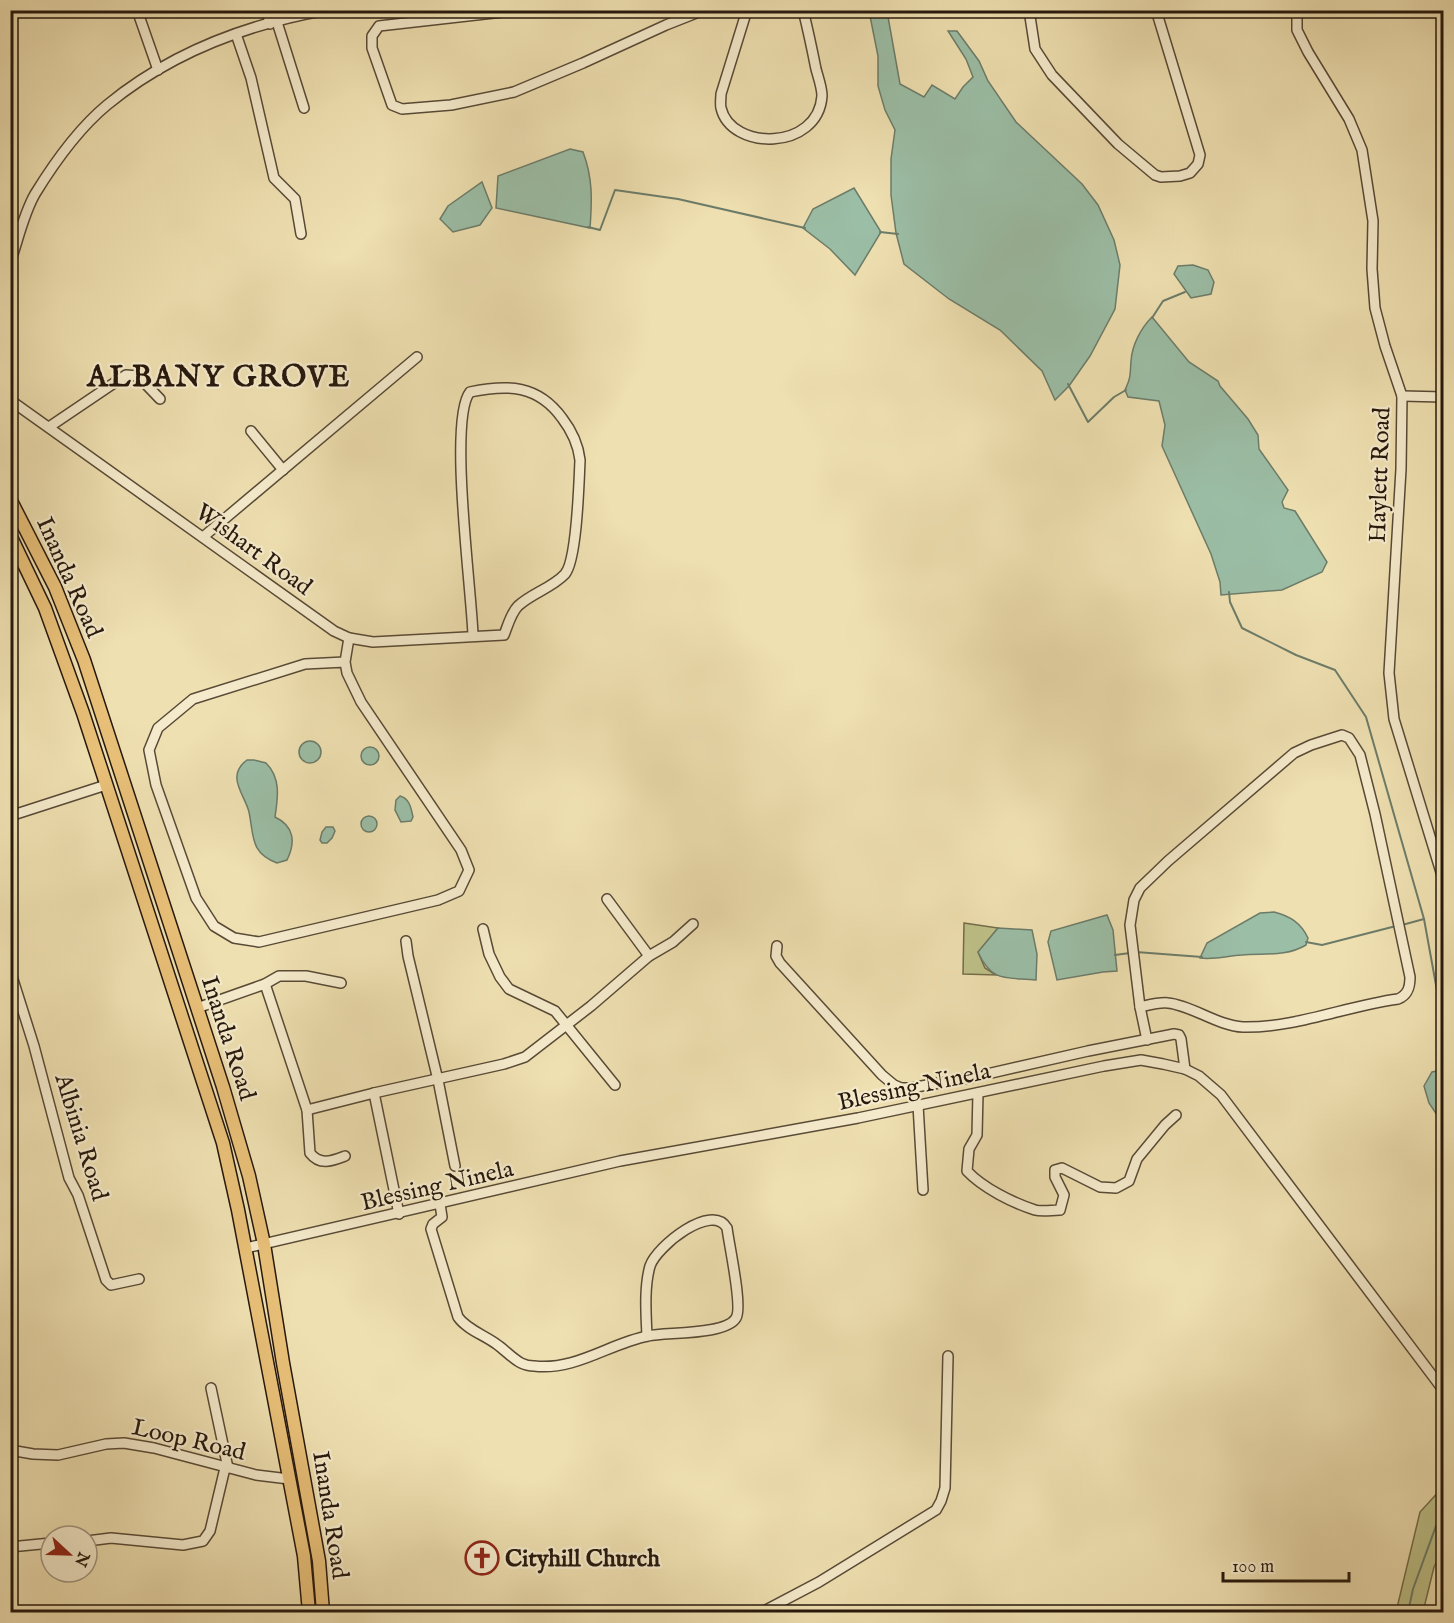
<svg xmlns="http://www.w3.org/2000/svg" width="1454" height="1623" viewBox="0 0 1454 1623" font-family="'IM FELL English',serif">
<rect width="100%" height="100%" fill="#efe0b1"/>
<filter id="stains"><feTurbulence type="fractalNoise" baseFrequency=".00333" numOctaves="4"/><feColorMatrix values="0 0 0 0 .2 0 0 0 0 .09 0 0 0 0 .02 0 0 0 .5 -.17"/></filter>
<radialGradient id="worn" r=".72"><stop offset=".6" stop-color="#630" stop-opacity="0"/><stop offset="1" stop-color="#630" stop-opacity=".3"/></radialGradient>
<g fill="#bec188" stroke="#726c4a" stroke-width="1.5">
<path d="M964,923l34,5 -20,24 7,16 11,7 -33,-1z"/>
<path d="M1443,1487v63l-9,17 -11,45h-27l24,-100z"/>
</g>
<g fill="#9bbea6" stroke="#6c7c69" stroke-width="1.5">
<path d="M869,11h18l13,73 24,13 8,-12 23,14 8,-12 10,-10 -7,-18 -18,-28h9l22,30 9,20 28,41 66,62 16,21 16,35 6,25 -5,44 -25,47 -21,30 -14,14 -13,-29 -42,-41 -51,-31 -45,-35 -8,-31 -5,-38v-36l4,-29 -10,-20 -7,-24v-30z"/>
<path d="M570,149l13,3c10,26 9,49 7,76l-94,-20 2,-32z"/>
<path d="M482,182l10,26 -12,17 -27,7 -13,-13 8,-13z"/>
<path d="M854,188l27,44 -26,43 -25,-26 -27,-21 10,-19z"/>
<path d="M1193,265l15,5 6,12 -3,12 -20,4 -17,-24 4,-8z"/>
<path d="M1152,317l37,45 29,19 2,5 28,33 10,16 1,14 29,41 -6,12 2,6 11,3 32,51 -5,10 -40,18 -61,5 -1,-13 -9,-28 -49,-108 3,-21 -6,-24 -31,-4 -3,-7c6,-13 5,-15 6,-29 1,-16 10,-33 21,-44z"/>
<circle cx="310" cy="752" r="11"/>
<circle cx="370" cy="756" r="9"/>
<path d="M247,760h7l12,3c15,15 12,34 9,54 19,9 21,25 12,43l-10,3c-27,-10 -23,-27 -28,-51 -4,-17 -24,-36 -2,-52z"/>
<path d="M400,796c10,3 11,12 13,21l-2,4 -10,1 -6,-12 1,-10z"/>
<circle cx="369" cy="824" r="8"/>
<path d="M326,827h7l2,4 -3,7 -5,5h-5l-2,-3 2,-8z"/>
<path d="M1274,912c16,4 27,11 34,26l-2,7c-20,12 -42,8 -64,10 -15,1 -28,5 -42,3l7,-15 53,-30z"/>
<path d="M1107,915l6,15 4,41 -14,1 -46,8 -9,-38 3,-11z"/>
<path d="M998,928l34,2 5,24 -1,26c-30,-3 -44,3 -58,-28z"/>
<path d="M1441,1070l3,1 -1,53 -14,-21 -5,-17 8,-14z"/>
</g>
<g fill="none" stroke-linecap="round" stroke-linejoin="round">
<g stroke="#6c7c69" stroke-width="2">
<path d="M588,227l12,3 15,-40 63,9 127,29"/>
<path d="M880,232l18,2"/>
<path d="M1152,318l11,-17 22,-9"/>
<path d="M1068,384l20,38 26,-25 12,-7"/>
<path d="M1229,592l1,10 12,26 54,27 39,15 31,47 58,202 20,110"/>
<path d="M1402,925l22,-6"/>
<path d="M1306,942l16,3 74,-19"/>
<path d="M1136,952l66,5"/>
<path d="M1115,955l15,-2"/>
<path d="M1441,1070l3,-20"/>
<path d="M1408,1612l5,-23 31,-85"/>
</g>
<g stroke="#584a36" stroke-width="12">
<g id="minor">
<path d="M137,10l21,60"/>
<path d="M267,10l3,14"/>
<path d="M520,10l-141,16 -7,10v12l20,57 10,4 49,-4 63,-13 69,-29 83,-38 38,-15"/>
<path d="M747,10l-26,84c0,4 -1,10 0,14 10,43 97,43 101,-12 0,-9 -4,-19 -6,-27 -4,-20 -8,-39 -13,-59"/>
<path d="M1029,10l6,39 17,26 66,69 37,31 6,2 19,-1 10,-3 8,-9 2,-9 -44,-145"/>
<path d="M1297,10v20l11,22 41,67 13,31 11,71 -1,48 3,39 10,38 17,50 -1,73 -12,204 5,46 50,163"/>
<path d="M277,22l27,86"/>
<path d="M236,34l15,44 23,100 21,21 6,35"/>
<path d="M10,263c8,-22 13,-48 25,-69 19,-31 43,-65 72,-89 62,-51 140,-81 220,-95"/>
<path d="M1402,396l42,1"/>
<path d="M10,400l324,231 15,7 24,4 131,-7c4,-10 7,-22 14,-29 14,-13 34,-18 47,-32 12,-14 14,-92 15,-114 -2,-17 -8,-29 -18,-42 -24,-33 -54,-34 -92,-26 -22,27 2,201 3,244"/>
<path d="M49,427l77,-52 12,1 22,23"/>
<path d="M251,431l32,39"/>
<path d="M203,537l214,-180"/>
<path d="M345,662l-40,2 -112,35 -35,29 -9,22 7,35 40,113 18,28 20,12 25,4 179,-42 21,-9 10,-21 -8,-20 -100,-148 -14,-29 -2,-11 4,-24"/>
<path d="M1342,735l7,3 11,17 15,59 35,163c0,10 -2,18 -12,22 -52,7 -102,29 -155,28 -25,-1 -52,-22 -75,-24 -9,-1 -19,2 -28,4l-10,-82 4,-25 6,-12 28,-27 126,-108 17,-8z"/>
<path d="M10,816l96,-31"/>
<path d="M607,899l42,57"/>
<path d="M483,929l6,25 11,23 9,12 46,22 60,74"/>
<path d="M406,941l2,15 30,124 17,86"/>
<path d="M777,946l-1,10 4,7 102,112 12,10 7,3h9l64,-11 114,-26 86,-17 5,1 2,4 4,30"/>
<path d="M10,970l24,76 35,132 9,17 28,85 5,5 28,-6"/>
<path d="M265,984l42,126 3,43c10,13 22,8 35,3"/>
<path d="M1140,1007l7,33"/>
<path d="M197,1008l68,-24 14,-8h27l35,7"/>
<path d="M374,1093l25,121"/>
<path d="M978,1093l-1,42 -8,14 -2,22c16,17 46,32 68,39 7,2 17,0 25,0l4,-15 -9,-18v-7l7,-2 38,19 16,1 13,-7 8,-22 28,-34 11,-10"/>
<path d="M918,1105l5,85"/>
<path d="M307,1110l67,-17 130,-29 21,-7 66,-51 58,-50 24,-14 20,-18"/>
<path d="M440,1204l2,13 -9,7 -2,5 27,88c9,13 29,19 41,29 7,5 14,13 22,17 4,2 9,3 13,3 42,5 76,-23 114,-30 19,-4 78,-1 88,-18 7,-11 -7,-73 -9,-90 -15,-26 -70,18 -77,38 -6,21 -4,48 -3,70"/>
<path d="M246,1248l374,-87 238,-43 246,-52 37,-6 22,4 22,5 14,7 22,19 223,296"/>
<path d="M211,1388l17,80"/>
<path d="M10,1450l23,4 25,1 48,-11 18,-1 30,5 102,27 33,4"/>
<path d="M87,1541l24,-3 72,7 20,-4 7,-10 15,-63"/>
<path d="M10,1547l41,-4"/>
<path d="M762,1612l57,-30 117,-72 5,-9 4,-13 3,-132"/>
</g>
</g>
<g stroke="#26180d" stroke-width="15">
<g id="major">
<path d="M10,499l45,88 29,73 139,427 26,89 15,68 19,119 36,198 4,51"/>
<path d="M10,535l35,73 38,105 140,430 15,67 66,346 5,56"/>
</g>
</g>
<use href="#minor" stroke="#f5ebcc" stroke-width="9"/>
<use href="#major" stroke="#e8c078" stroke-width="12"/>
</g>
<defs>
<g id="church-ring" transform="scale(1.725)"><circle r="9.5" fill="#f5ebcc" stroke="#8f2418" stroke-width="1.5"/><path d="M-1.2-6h2.4v3.5h3.3v2.4h-3.3V6h-2.4V-.1h-3.3v-2.4h3.3Z" fill="#8f2418"/></g>
</defs>
<g fill-rule="evenodd">
<use href="#church-ring" x="482" y="1558"/>
</g>
<g text-anchor="middle" stroke-width="4.5" stroke-linejoin="round" paint-order="stroke">
<g font-size="24" fill="#26180d" stroke="#f5ebcc">
<text transform="translate(1379 475) rotate(-88)" y="8">Haylett Road</text>
<text transform="translate(254 549) rotate(36)" y="8">Wishart Road</text>
<text transform="translate(70 577) rotate(66)" y="8">Inanda Road</text>
<text transform="translate(229 1038) rotate(72)" y="8">Inanda Road</text>
<text transform="translate(914 1086) rotate(-12)" y="8">Blessing Ninela</text>
<text transform="translate(82 1137) rotate(73)" y="8">Albinia Road</text>
<text transform="translate(437 1185) rotate(-13)" y="8">Blessing Ninela</text>
<text transform="translate(189 1439) rotate(13)" y="8">Loop Road</text>
<text transform="translate(331 1515) rotate(81)" y="8">Inanda Road</text>
</g>
<g font-size="24" font-weight="bold" fill="#26180d" stroke="#f5ebcc" text-anchor="start">
<text x="505" y="1566">Cityhill Church</text>
</g>
<g font-size="30" font-weight="bold" letter-spacing="1.5" fill="#26180d" stroke="#f5ebcc">
<text x="219" y="386">ALBANY GROVE</text>
</g>
</g>
<rect width="1454" height="1623" fill="none" stroke="#efe0b1" stroke-width="36"/>
<rect x="12" y="12" width="1430" height="1599" fill="none" stroke="#26180d" stroke-width="3"/>
<rect x="18" y="18" width="1418" height="1587" fill="none" stroke="#26180d" stroke-width="1.5"/>
<g transform="translate(69 1554) rotate(112)"><circle r="28" fill="#f5ebcc" stroke="#a29780" stroke-width="1.5"/>
<path d="M0-4.5L10 22L0 15L-10 22Z" fill="#8f2418"/>
<text y="-9" font-size="16" font-weight="bold" text-anchor="middle" fill="#26180d">N</text>
</g>
<path d="M1223 1572v9h126v-9" fill="none" stroke="#26180d" stroke-width="3"/>
<text x="1232" y="1572" font-size="18" fill="#26180d" stroke="#f5ebcc" stroke-width="4.5" paint-order="stroke">100 m</text>
<rect width="100%" height="100%" filter="url(#stains)"/>
<rect width="100%" height="100%" fill="url(#worn)"/>
</svg>
